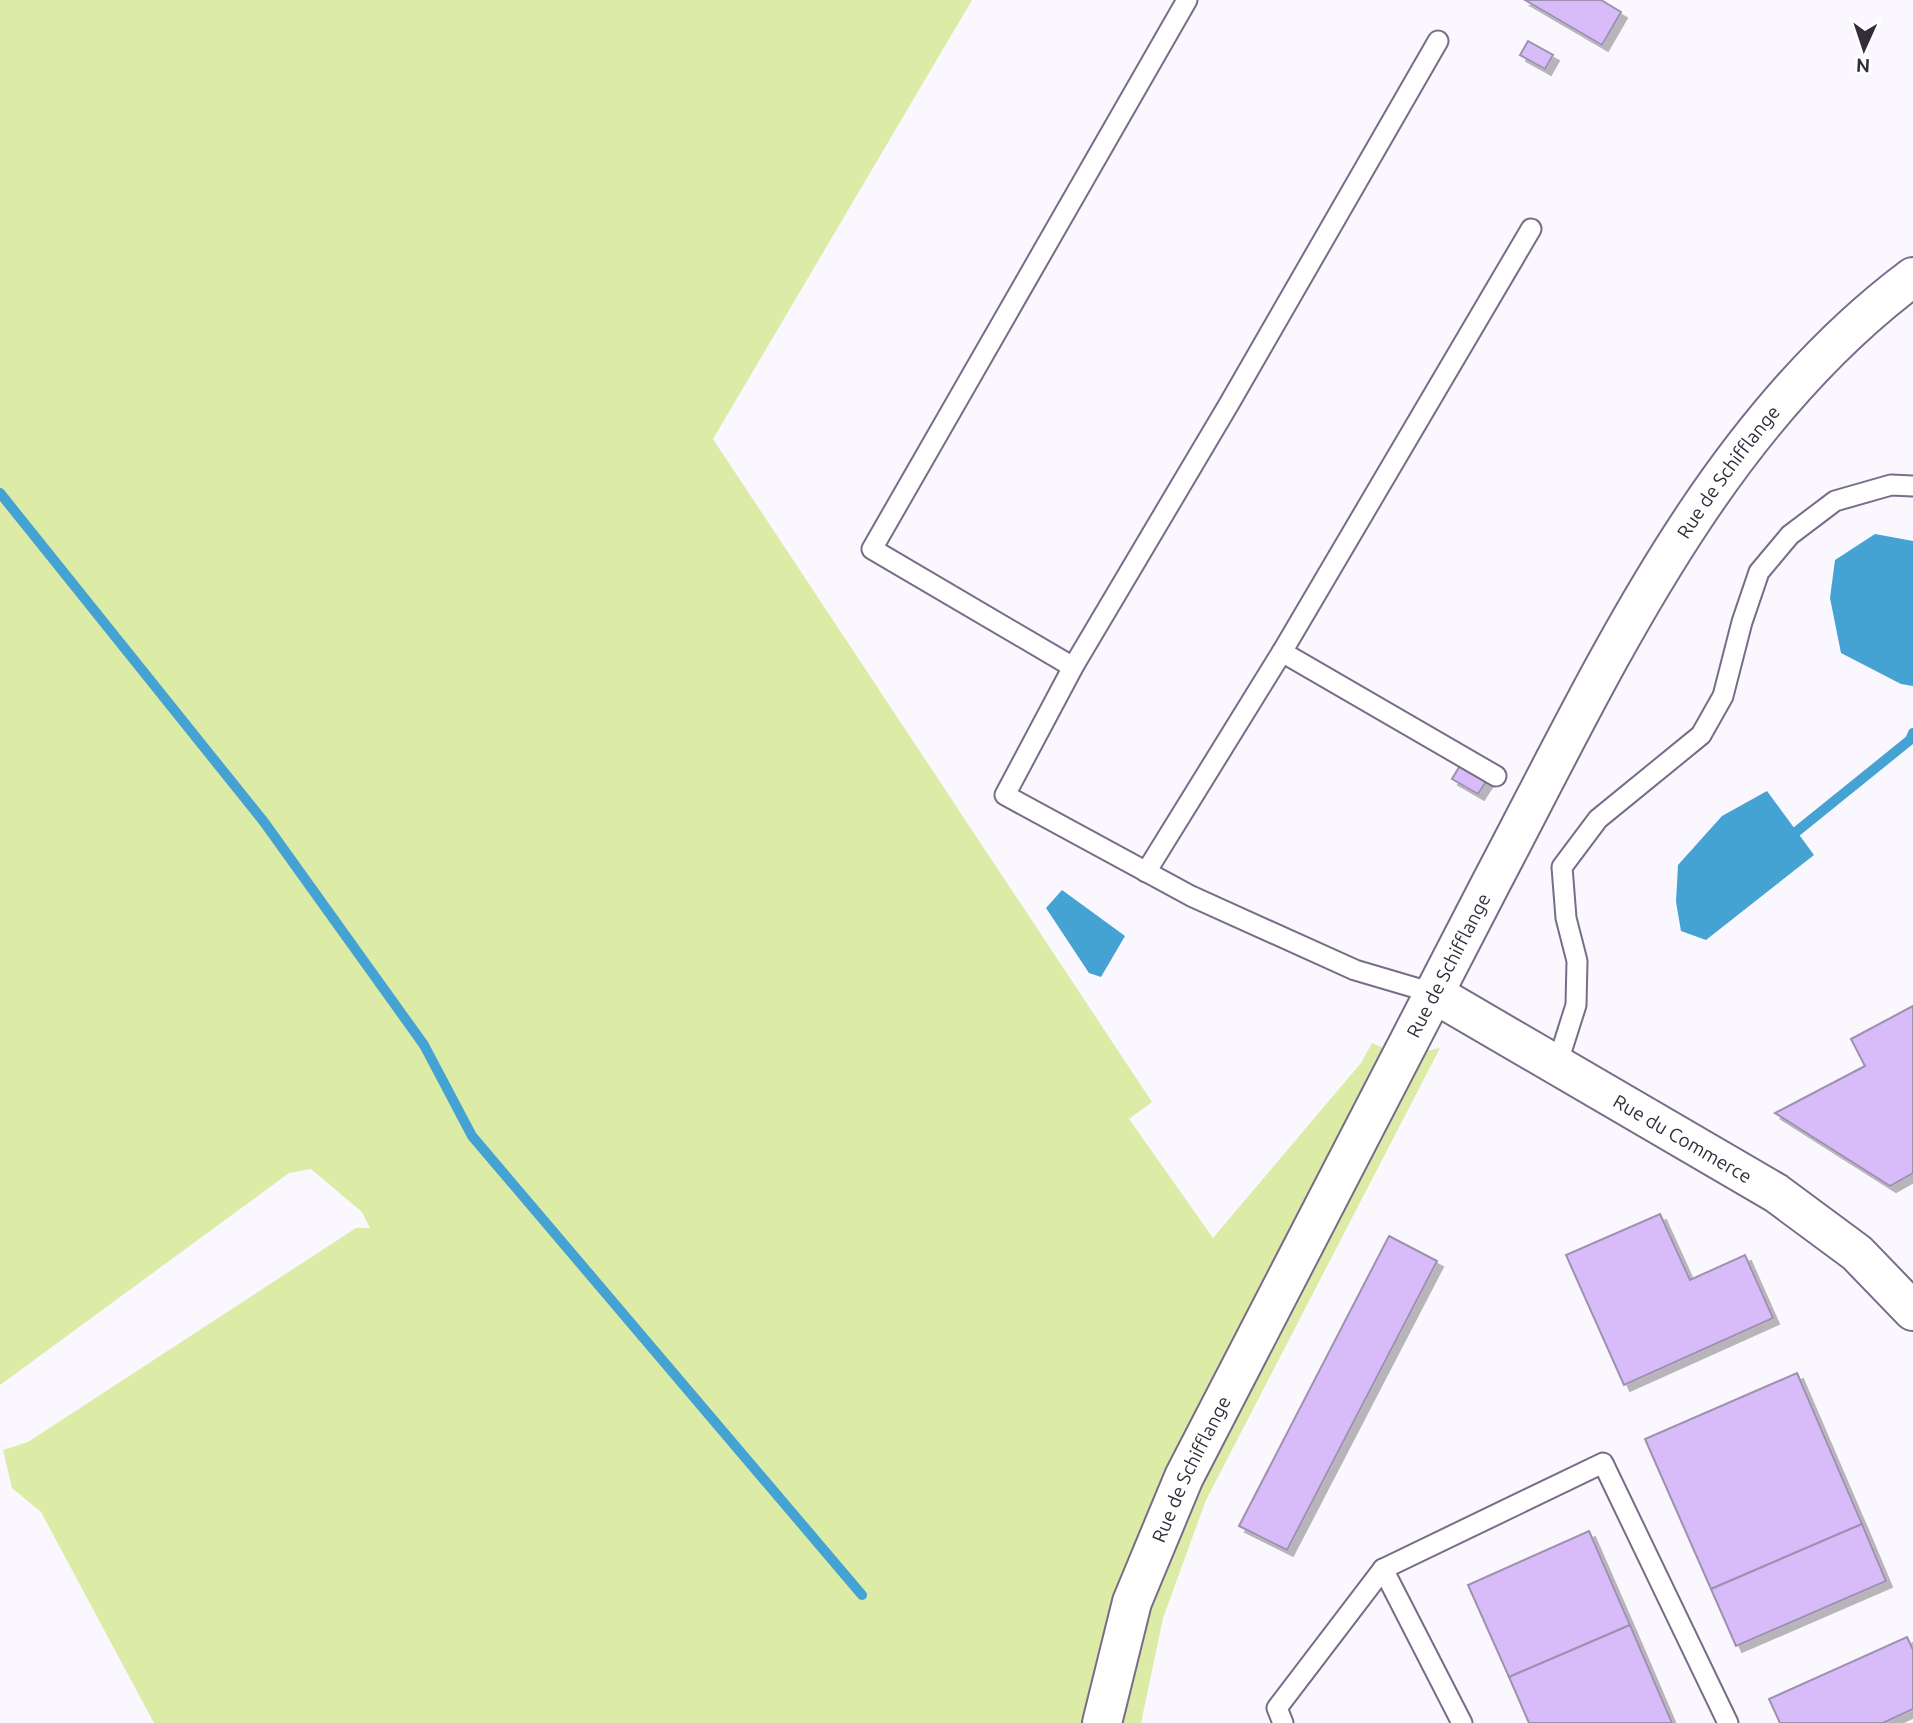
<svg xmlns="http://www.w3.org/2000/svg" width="1913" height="1723" viewBox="0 0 1913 1723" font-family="Ubuntu,sans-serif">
<defs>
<filter id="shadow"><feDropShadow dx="6" dy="6" stdDeviation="0" flood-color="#0004"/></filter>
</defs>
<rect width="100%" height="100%" fill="#faf7fe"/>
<path fill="#dceba6" d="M0,0h972l-259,439 439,663 -23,17 84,119 148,-175 11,-20 29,13 39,-8 -234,452 -43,118 -22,105h-987l-113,-211 -29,-24 -9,-38 25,-8 328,-214h14l-8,-16 -51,-43 -22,4 -289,212z"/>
<g fill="#45a3d3">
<path d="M1875,534l38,7v145l-12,-2 -60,-31 -11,-55 5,-38z"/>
<path d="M1767,791l47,64 -108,85 -25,-9 -5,-29 2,-37 44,-49z"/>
<path d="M1062,890l63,46 -24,41 -12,-4 -43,-65z"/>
</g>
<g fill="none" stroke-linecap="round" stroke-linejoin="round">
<g stroke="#45a3d3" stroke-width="10">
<path d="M0,493l264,329 160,223 48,91 390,459"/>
<path d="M1796,832l114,-92 3,-7"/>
</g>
</g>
<g fill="#d8bbf9" stroke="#9e91af" stroke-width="2" filter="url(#shadow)">
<path d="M1525,0h76l20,12 -19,33z"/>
<path d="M1528,41l25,14 -8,14 -25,-14z"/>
<path d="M1461,764l26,16 -9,14 -26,-15z"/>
<path d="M1913,1006v167l-23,13 -115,-73 90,-47 -14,-27z"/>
<path d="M1660,1214l30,66 55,-25 28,63 -149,67 -58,-130z"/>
<path d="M1389,1236l48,25 -150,289 -48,-24z"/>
<path d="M1797,1373l65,151 -151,65 -66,-150z"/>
<path d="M1862,1524l24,57 -150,65 -25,-57z"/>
<path d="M1589,1531l41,94 -121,52 -41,-92z"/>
<path d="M1630,1625l42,98h-143l-20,-46z"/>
<path d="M1907,1637l6,13v59l-30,14h-103l-11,-24z"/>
</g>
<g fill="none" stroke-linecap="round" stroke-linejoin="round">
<g stroke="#796c89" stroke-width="23">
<g id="lane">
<path d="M1282,652l249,-423"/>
<path d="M1073,667l-201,-118 315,-549"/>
<path d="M1146,872l136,-220 214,124"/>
<path d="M1433,993l-78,-23 -164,-74 -186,-101 68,-128 156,-263 209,-363"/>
<path d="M1557,1065l19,-60 1,-44 -11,-43 -4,-51 36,-48 103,-84 22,-39 19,-74 17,-50 31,-37 45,-34 56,-16 22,1"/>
<path d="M1283,1723l-6,-15 106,-139"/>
<path d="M1462,1723l-79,-154 220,-106 125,260"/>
</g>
</g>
<g stroke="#796c89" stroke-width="42">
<g id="street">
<path id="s1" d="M1433,993l343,200 81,60 56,58"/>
</g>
</g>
<g stroke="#796c89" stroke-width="42">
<g id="secondary">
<path id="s2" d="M1102,1723l30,-121 52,-125c102,-198 204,-396 307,-594 114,-216 221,-456 422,-606"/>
</g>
</g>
<use href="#lane" stroke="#fff" stroke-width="19"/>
<use href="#street" stroke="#fff" stroke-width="38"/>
<use href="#secondary" stroke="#fff" stroke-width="38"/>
</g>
<g text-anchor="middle" stroke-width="5" stroke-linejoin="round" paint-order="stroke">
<g font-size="19" fill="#332d3a" stroke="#fff">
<text dy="7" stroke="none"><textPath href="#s2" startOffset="1404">Rue de Schifflange</textPath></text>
<text dy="7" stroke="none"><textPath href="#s2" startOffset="836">Rue de Schifflange</textPath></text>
<text dy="7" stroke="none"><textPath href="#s1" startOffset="289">Rue du Commerce</textPath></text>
<text dy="7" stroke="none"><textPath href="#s2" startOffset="270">Rue de Schifflange</textPath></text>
</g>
</g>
<g transform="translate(1864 49) rotate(183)" stroke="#ffffff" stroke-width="5" paint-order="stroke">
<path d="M0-5L12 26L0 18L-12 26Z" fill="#332d3a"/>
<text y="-10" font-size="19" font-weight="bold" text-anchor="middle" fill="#332d3a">N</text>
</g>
</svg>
